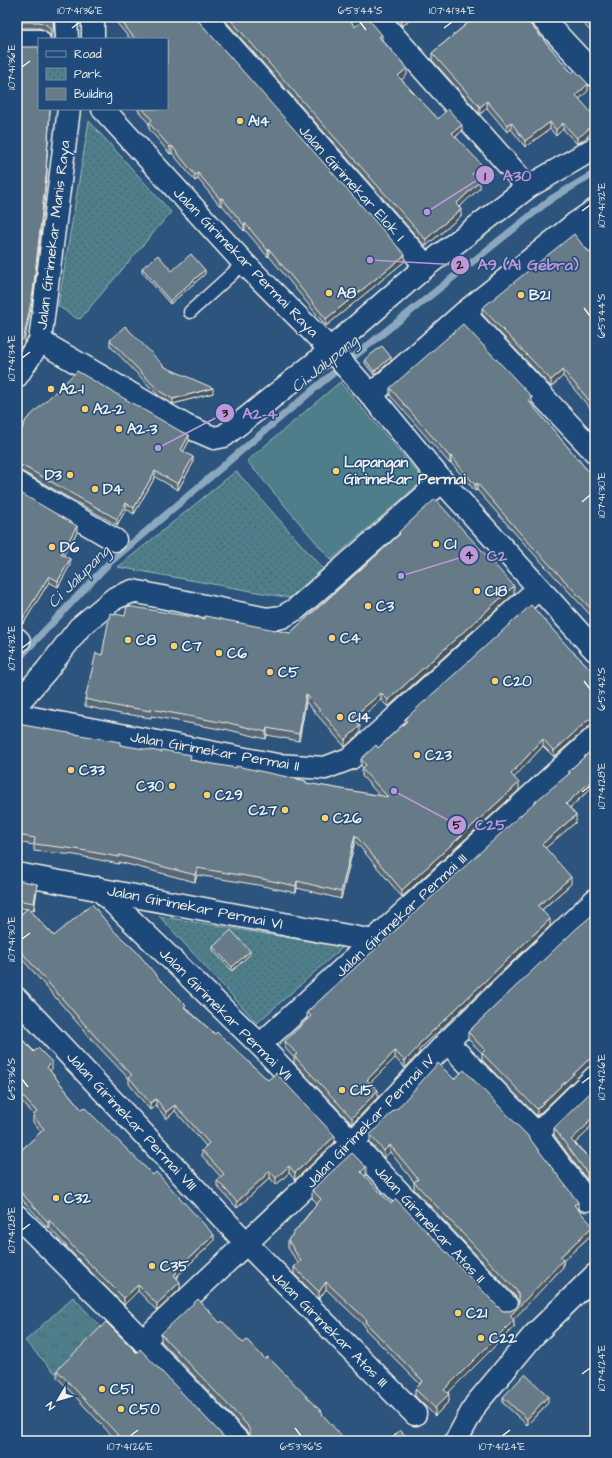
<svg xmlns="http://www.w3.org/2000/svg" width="612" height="1458" viewBox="0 0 612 1458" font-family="'Architects Daughter',sans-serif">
<defs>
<pattern id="grass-tufts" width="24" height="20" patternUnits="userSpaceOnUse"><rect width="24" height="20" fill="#4d7e89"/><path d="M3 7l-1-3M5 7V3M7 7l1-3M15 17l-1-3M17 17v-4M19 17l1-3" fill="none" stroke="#4b666b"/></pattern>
<pattern id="park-dots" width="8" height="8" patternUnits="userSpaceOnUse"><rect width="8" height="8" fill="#4d7e89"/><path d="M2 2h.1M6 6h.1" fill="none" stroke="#4b666b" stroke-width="1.8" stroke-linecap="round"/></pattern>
</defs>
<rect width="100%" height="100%" fill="#2d547d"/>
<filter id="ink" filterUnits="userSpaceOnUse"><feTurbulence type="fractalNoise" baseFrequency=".025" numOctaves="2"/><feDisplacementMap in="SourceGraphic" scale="8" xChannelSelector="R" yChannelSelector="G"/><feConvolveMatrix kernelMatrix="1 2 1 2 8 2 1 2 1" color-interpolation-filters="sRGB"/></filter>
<g filter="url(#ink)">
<path fill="url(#grass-tufts)" stroke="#a0b8b8" d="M73,1297l29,31 -47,45 -30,-32z"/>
<g fill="url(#park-dots)" stroke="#a0b8b8">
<path d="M89,121l82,91 -91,107 -4,-1 -18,-12z"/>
<path d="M236,471l87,98 -33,29 -172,-31z"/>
<path d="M159,916l184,31 -86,76z"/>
</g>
<path fill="#4d7e89" stroke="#a0b8b8" d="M340,382l84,98 -93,80 -84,-99z"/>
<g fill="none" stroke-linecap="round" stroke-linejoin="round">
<path stroke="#8ba8be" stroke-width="7" d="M17,660l92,-97 212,-180 230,-184 44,-26"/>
<g stroke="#f4f1e8" stroke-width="15">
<path id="service" d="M190,312l54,-49"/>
</g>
<g stroke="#f4f1e8" stroke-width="25">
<g id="minor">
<path d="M66,17l1,22"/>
<path d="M93,17v22"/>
<path d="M205,17l221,249 102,-79 67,-39"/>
<path d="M377,17l151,170"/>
<path d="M541,17l54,58"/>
<path d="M17,41h22"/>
<path d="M103,109l141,154 86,86 41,46 71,86 153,169"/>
<path d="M576,223l19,24"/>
<path d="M464,313l131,139"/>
<path d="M40,341l146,85 28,12 10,-2 96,-77 10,-10 96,-83"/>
<path d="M17,376l23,-35 29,-232"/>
<path d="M371,395l93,-82 112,-90 19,-13"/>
<path d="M17,483l98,57"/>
<path d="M17,639l2,2"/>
<path d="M17,704l29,-33 33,-43 36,-30 18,-7 134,28 15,-2 14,-8 146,-128"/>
<path d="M17,715l260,50 48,3 26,-10 188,-170"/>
<path d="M17,874l357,67"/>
<path d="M98,888l162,157 247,261"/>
<path d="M17,999l229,244 169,171"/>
<path d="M447,1042l90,92 49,66"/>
<path d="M260,1045l335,-308"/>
<path d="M537,1134l58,-57"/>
<path d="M17,1216l126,125 95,100"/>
<path d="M143,1341l210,-199 94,-100 148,-142"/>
<path d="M456,1441l20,-37 57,-68 62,-61"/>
</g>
</g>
<use href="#service" stroke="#1f4a7a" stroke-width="12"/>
<use href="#minor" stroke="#1f4a7a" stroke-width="22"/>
</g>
<g fill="#586975" stroke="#f4f1e8">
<path d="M17,17h36l1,22 -3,-1 -1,-4 -5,-4 -6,-2h-22z"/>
<path d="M112,17h83l210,244 -79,65 -57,-70 -1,1 -23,-27 -1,1 -22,-26 -2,1 -22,-27 -3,2 -23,-28 -2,1 -21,-25v-5l-12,-15h30v-70h-37z"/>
<path d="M222,17h126l7,10 27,14 25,34 -6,5 37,39 24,12 -6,6 26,35 -6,6 4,10 -21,19 2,9 -35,30h-1z"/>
<path d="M394,17h20l-12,9z"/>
<path d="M466,17h58l48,56 16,18 -9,8 4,41 -6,4 -14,-15 -7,7 -6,-7 -25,18 -14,-18 -4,3 -20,-24 -7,6 -48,-54v-7l38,-32z"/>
<path d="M578,17h17v18l-4,-5 -1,1z"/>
<path d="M595,218v9l-1,-1v-7z"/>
<path d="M585,248l5,4h5v162l-32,-38 -12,11 -69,-73v-6z"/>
<path d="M142,268l30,3 33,3 -35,30 -28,-32z"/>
<path d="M110,340l55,27 48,26 -40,11 -14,-8 -49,-50z"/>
<path d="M365,359l26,2 -17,14 -9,-12z"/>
<path d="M390,388l142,15 -1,1 57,67h7v149l-75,-81 -43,-49 -2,1 -24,-28 -1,1 -60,-69z"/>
<path d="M17,441h172l-6,11 10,11 -15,27 -23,-13 -21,37 -8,-5 -9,16 -94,-53 -6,-1z"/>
<path d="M17,491l60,41 -14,24 7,9 -12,22 -9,-5 -26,42 -6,-4z"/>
<path d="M399,532l115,62 -126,113 -7,-7 -25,21 4,12 -15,14 -39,-45 -7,39 -32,-6 -1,4 -41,-10v1l-74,-14v2l-25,-4 -1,1 -40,-9v-7l17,-44 23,-39 165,17 109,-99z"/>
<path d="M569,648l26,25v52h-3l-5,3 -33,29 -11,-11 -29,31 5,13 -117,107 -47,-56 -14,58 -44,-11 -1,5 -38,-8 -61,-10 -2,7 -76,-20v2l-44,-9 -41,-4v-6l-17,-3v-118l103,21 71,15 115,23 74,13 -18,-20v-7l1,-1 -2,-2v-7l17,-11 27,-26v-3z"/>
<path d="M595,747v45l-4,-4 -21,20 6,14 -31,26 26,36 -29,26 8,16 -131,124v3l-14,15 -10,-10 -25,25 8,14 -26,27 -58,-61v-5l-9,-10v-7l22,-21v-8l262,-238v-3z"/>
<path d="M17,880l20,10 -3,20 -5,-1 25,27 60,-5 72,77 29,26 53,46 67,62 -40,38 -6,-7 -13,12 -6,-7 -33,30 -20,-22v-6l4,-3 -19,-21v-6l4,-4 -31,-35 -9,8 -10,-14 -6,5 -21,-26v-5l-35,-37 -77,-89v1v-36l10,-9 -10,-2z"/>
<path d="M595,913v152h-3l-5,3 -50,48 -55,-56v-7l-14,-14v-7z"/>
<path d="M213,947l37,7 -18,17 -19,-21z"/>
<path d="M17,1034l35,35 -2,2 31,38 133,132 -37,35v2l3,11 -23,22 -19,-20 -14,14 -48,-48 -27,-30 -1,1 -31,-34v-40l24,-22 -8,-10v-6l1,-1 -17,-19z"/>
<path d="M397,1109l181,100 15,24 -30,28v6l-50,52 1,8 -66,66 1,8 -14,15 -20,-20v-7l5,-5 -55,-55v-3l-39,-37 -7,10 -25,-25v-7l4,-4 -10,-15v-8l29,-37 -5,-5v-8l54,-15 -2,1 27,28 107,103 5,4h7l6,-3 3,-5 -3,-6 -102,-108v-7l-24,-30 -6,6 -14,-15v-8z"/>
<path d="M554,1128l34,1v2l-13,12 20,21 -8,16 -33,-45z"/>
<path d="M220,1323l23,20 22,16 58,57 -73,21 -3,-5 -86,-91v-7z"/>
<path d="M137,1353l91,88 -114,-3 -57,-61v-7z"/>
<path d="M503,1397l45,6 -21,22 -24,-22z"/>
</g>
<g fill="#47555f" stroke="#f4f1e8">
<path d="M405,17h9l-12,9v-7z"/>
<path d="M591,24v6l-1,1v-6z"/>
<path d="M382,35v7l-3,-5z"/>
<path d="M407,68v7l-9,8v-7z"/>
<path d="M588,84v7l-12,11v-7z"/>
<path d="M487,101v7l-7,6v-7z"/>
<path d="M50,109l-4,65v-6z"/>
<path d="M511,122v7l-4,3v-7z"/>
<path d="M550,122v7l-25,18v-6z"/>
<path d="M563,123v6l-7,7v-6z"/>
<path d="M595,123v7l-12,10 -6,4v-6z"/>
<path d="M462,125v6l-10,9v-7z"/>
<path d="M172,146v7l-2,1v-7z"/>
<path d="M482,165v7l-10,9v-7z"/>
<path d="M47,168v6l-14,124 -9,45 -7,10v-6z"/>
<path d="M198,173v6l-3,2v-6z"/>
<path d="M480,181v7l-24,22v-6z"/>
<path d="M222,198v7l-2,1v-7z"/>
<path d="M461,209v7l-35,30v-7z"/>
<path d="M245,223v7l-1,1v-6z"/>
<path d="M269,249v7l-1,1v-6z"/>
<path d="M405,255v6l-79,65v-7z"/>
<path d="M205,270v4l-35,30v-3z"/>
<path d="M391,357v4l-17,14v-3z"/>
<path d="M563,370v6l-12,11v-7z"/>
<path d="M213,388v5l-40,11v-5z"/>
<path d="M532,397v6l-4,4v-7z"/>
<path d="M189,435v6l-8,15v-6z"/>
<path d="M451,456v7l-1,1v-7z"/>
<path d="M193,457v6l-15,27v-6z"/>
<path d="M155,471v6l-21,37v-6z"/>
<path d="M477,483v7l-2,1v-6z"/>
<path d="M126,503v6l-9,16v-6z"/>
<path d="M77,526v6l-16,28v-6z"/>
<path d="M70,559v6l-12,22v-6z"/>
<path d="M49,576v6l-26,42v-6z"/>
<path d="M514,586v8l-126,113v-7z"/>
<path d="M381,693v7l-28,24v-7z"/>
<path d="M306,694v8l-7,39v-7z"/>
<path d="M592,718v7l-5,3 -33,29v-6l33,-30z"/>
<path d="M360,726v7l-15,14v-7z"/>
<path d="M267,728v7l-1,4v-7z"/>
<path d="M543,739v7l-32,35v-7z"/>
<path d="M591,781v7l-25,23v-7z"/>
<path d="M519,783v7l-117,107v-7z"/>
<path d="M576,815v7l-34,29v-7z"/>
<path d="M355,835v6l-14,58v-7z"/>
<path d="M197,868v7l-2,7v-7z"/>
<path d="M571,877v7l-33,29v-7z"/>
<path d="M297,881v7l-1,5v-7z"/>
<path d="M37,884v6l-3,20v-7z"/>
<path d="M550,919v7l-131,124v3l-14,15v-7l13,-16z"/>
<path d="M250,951v3l-18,17v-4z"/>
<path d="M395,1051v7l-28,28v-6z"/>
<path d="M592,1058v7l-5,3 -50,48v-7l50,-48z"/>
<path d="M52,1062v7l-5,5v-7z"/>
<path d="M378,1090v7l-26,27v-6z"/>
<path d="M156,1099v6l-6,5v-7z"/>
<path d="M175,1105v6l-9,8v-7z"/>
<path d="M595,1115v7l-7,7v2l-17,16v-7z"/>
<path d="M335,1136v6l-40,38v-7z"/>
<path d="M390,1145v7l-6,6v-7z"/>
<path d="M595,1165v7l-8,8v-7z"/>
<path d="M289,1166v7l-13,12v-7z"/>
<path d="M366,1167v8l-5,4v-7z"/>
<path d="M270,1171v7l-33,30v-6z"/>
<path d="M578,1202v7l-4,-4z"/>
<path d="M49,1220v7l-1,1v-6z"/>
<path d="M593,1226v7l-30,28v6l-53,56v-7l50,-59z"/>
<path d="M214,1235v6l-37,35v3l-3,-4 1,-4z"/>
<path d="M180,1282v7l-23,22v-7z"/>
<path d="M326,1282v7l-7,10v-7z"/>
<path d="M138,1285v6l-14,14v-7z"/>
<path d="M514,1320v7l-70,70v-7z"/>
<path d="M449,1394v7l-14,15v-8z"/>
<path d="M548,1396v7l-21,22v-6z"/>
</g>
<g fill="#667a88" stroke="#f4f1e8">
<path d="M17,17h36l1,22h-4l1,-4 -1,-7 -5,-4 -6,-2h-22z"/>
<path d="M118,17h77l210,238 -79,64 -57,-70 -1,2 -23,-28 -1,2 -22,-27 -2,1 -22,-26 -3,2 -23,-29 -2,1 -21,-24 3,-3 -9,-11h24v-70h-32z"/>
<path d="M228,17h120l7,10 12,-10 15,18 -3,2 28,31 -9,8 40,43 10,-10 14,16 -10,8 30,32 -10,9 8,7 -24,23 5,5 -35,30h-1z"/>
<path d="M400,17h5l-3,2z"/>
<path d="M472,17h52l48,56 3,-3 13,14 -12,11 19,22v6l-12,11 -6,4 -14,-15 -7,7 -6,-8 -25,19 -14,-19 -4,3 -20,-24 -7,6 -48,-54 42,-35z"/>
<path d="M583,17h12v11l-4,-4 -1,1z"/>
<path d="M17,47h22v62h11l-4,59h1l-14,124 -9,45 -7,10z"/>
<path d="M574,234l11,14 5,4h5v155l-32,-37 -12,10 -69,-72z"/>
<path d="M191,254l14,16 -35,31 -28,-33 16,-13 14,16z"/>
<path d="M463,324l69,73 -4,3 60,71 4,-3 3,3v142l-75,-80 -43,-50 -2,2 -24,-29 -1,1 -60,-69z"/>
<path d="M125,326l40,41 48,21 -40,11 -14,-8 -49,-51z"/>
<path d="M382,346l9,11 -17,15 -9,-13z"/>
<path d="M77,371l103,60 9,4 -8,15 12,7 -15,27 -23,-13 -21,37 -8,-5 -9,16 -94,-53 -6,-1v-24l9,-21z"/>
<path d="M17,491l60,35 -16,28 9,5 -12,22 -9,-5 -26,42 -6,-4z"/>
<path d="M435,499l79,87 -126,114 -7,-7 -28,24 7,9 -15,14 -39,-46 -7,40 -32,-6 -1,4 -41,-10v1l-74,-14v2l-25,-4 -1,1 -40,-9 11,-46 6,2 8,-42 15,3 2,-10 78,13v-3l85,17 110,-99 -1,-2z"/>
<path d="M531,605l38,43 26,25v45h-3l-5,3 -33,30 -11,-12 -32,35 8,9 -117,107 -47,-55 -14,57 -44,-11 -1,5 -38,-8 -61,-10 -2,7 -76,-20v2l-44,-8 -41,-5 1,-6 -18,-3v-111l103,18v3l42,7v-2l29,5 -1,5 46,8v-2l70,15v2l82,14 -26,-28 4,-4 -5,-6 15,-14 2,3 29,-27 -2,-2z"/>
<path d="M595,747v38l-4,-4 -25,23 10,11 -34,29 29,33 -33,29 12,13 -132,126 1,1 -14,15 -10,-10 -28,29 11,10 -26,28 -58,-62 3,-2 -12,-13 26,-25 -4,-4 229,-211 34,-28 -1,-2z"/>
<path d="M17,880l20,4 -3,19 -17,-3z"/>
<path d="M92,904l22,27 23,21 24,29h1l24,24 -2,2 31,27 2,-2 51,48 8,-7 59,63 -40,37 -6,-7 -13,12 -6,-7 -33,31 -20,-22 7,-6 -22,-24 7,-7 -34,-38 -9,7 -10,-13 -6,4 -21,-26 3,-2 -38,-40 -77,-88v-29l11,-10 26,28z"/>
<path d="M595,913v145h-3l-5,3 -50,48 -55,-56 3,-3 -17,-18 108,-103z"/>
<path d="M231,930l19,21 -18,16 -19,-20z"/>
<path d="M17,1034l17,18 4,-4 14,14 -5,5 34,42 3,-2 69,68 3,-3 58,63 -39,36 2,2 -3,2 6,7 -23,22 -19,-19 -14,13 -48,-48 -27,-30 -1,2 -31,-34v-34l27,-25 -11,-13 4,-4 -20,-22z"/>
<path d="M438,1063l16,16 10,-9 63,65 51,67 -4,3 19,21 -33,31 3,3 -53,56 4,4 -70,70 5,4 -14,14 -20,-19 8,-8 -58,-59 2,-2 -41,-38 -7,10 -25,-25 7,-6 -13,-21 33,-41 -9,-9 40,-37 14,14 -5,5 30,32 5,-5 102,108 5,4h7l6,-3 3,-5v-7l-3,-6 -102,-108 4,-3 -28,-34 -6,6 -14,-16 26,-27 1,1z"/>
<path d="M595,1088v27l-8,8 1,1 -17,16 24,24 -8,9 -33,-45z"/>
<path d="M198,1299l22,24 2,-2 21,22 4,-3 18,19 3,-2 55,56 -1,1 24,27h-98l2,-4v-6l-3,-6 -86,-91z"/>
<path d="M106,1322l31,31 3,-4 88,92h-119l9,-6 -61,-65z"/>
<path d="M525,1374l23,22 -21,23 -24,-22z"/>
<path d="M400,1430l11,11h-22z"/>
</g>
</g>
<path fill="none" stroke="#f4f1e8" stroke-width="1.5" d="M360,22l6,8M72,28l8,-6M444,28l8,-6M22,67l8,-6M582,211l8,-6M584,308l6,8M22,358l8,-6M582,502l8,-7M22,648l8,-6M584,681l6,8M582,792l8,-6M22,939l8,-6M22,1079l6,8M582,1083l8,-6M22,1230l8,-6M582,1374l8,-6M295,1428l6,8M130,1436l8,-6M502,1436l8,-6"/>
<g fill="#ffd166" stroke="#1f4a7a" stroke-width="1.5">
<circle cx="240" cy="121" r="4"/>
<circle cx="329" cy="293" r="4"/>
<circle cx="521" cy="295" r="4"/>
<circle cx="51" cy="389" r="4"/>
<circle cx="85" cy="409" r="4"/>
<circle cx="119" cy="429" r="4"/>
<circle cx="336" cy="471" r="4"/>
<circle cx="70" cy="475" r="4"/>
<circle cx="95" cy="489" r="4"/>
<circle cx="436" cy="544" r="4"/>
<circle cx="52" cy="547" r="4"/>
<circle cx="477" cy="591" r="4"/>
<circle cx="368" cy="606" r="4"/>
<circle cx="332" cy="638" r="4"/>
<circle cx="128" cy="640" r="4"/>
<circle cx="174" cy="646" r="4"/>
<circle cx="219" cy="653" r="4"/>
<circle cx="270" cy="672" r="4"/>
<circle cx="495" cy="681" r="4"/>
<circle cx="340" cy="717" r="4"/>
<circle cx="417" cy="755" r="4"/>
<circle cx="71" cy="770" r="4"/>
<circle cx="172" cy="786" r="4"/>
<circle cx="207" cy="795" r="4"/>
<circle cx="285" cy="810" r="4"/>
<circle cx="325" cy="818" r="4"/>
<circle cx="342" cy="1090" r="4"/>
<circle cx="56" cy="1198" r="4"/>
<circle cx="152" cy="1266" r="4"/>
<circle cx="458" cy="1313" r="4"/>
<circle cx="481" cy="1338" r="4"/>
<circle cx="102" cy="1389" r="4"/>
<circle cx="121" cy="1409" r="4"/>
</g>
<g text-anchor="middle" stroke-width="3" stroke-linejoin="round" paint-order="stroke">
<g font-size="15" font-weight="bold" fill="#f4f1e8" stroke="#1f4a7a" text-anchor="start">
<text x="248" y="126">A14</text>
<text x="337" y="298">A8</text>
<text x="529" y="300">B21</text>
<text x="59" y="394">A2-1</text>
<text x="93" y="414">A2-2</text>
<text x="127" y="434">A2-3</text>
<text x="344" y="467">Lapangan<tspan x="344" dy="17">Girimekar Permai</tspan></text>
<text x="62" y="480" text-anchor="end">D3</text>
<text x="103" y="494">D4</text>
<text x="444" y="549">C1</text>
<text x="60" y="552">D6</text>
<text x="485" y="596">C18</text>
<text x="376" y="611">C3</text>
<text x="340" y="643">C4</text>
<text x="136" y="645">C8</text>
<text x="182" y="651">C7</text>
<text x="227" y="658">C6</text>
<text x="278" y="677">C5</text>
<text x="503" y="686">C20</text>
<text x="348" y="722">C14</text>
<text x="425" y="760">C23</text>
<text x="79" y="775">C33</text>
<text x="164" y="791" text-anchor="end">C30</text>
<text x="215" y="800">C29</text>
<text x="277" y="815" text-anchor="end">C27</text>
<text x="333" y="823">C26</text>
<text x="350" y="1095">C15</text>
<text x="64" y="1203">C32</text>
<text x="160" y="1271">C35</text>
<text x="466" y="1318">C21</text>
<text x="489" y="1343">C22</text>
<text x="110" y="1394">C51</text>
<text x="129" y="1414">C50</text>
</g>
<g font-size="15" fill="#f4f1e8" stroke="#1f4a7a">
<text transform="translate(352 183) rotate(48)" y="5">Jalan Girimekar Elok I</text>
<text transform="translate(53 235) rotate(-83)" y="5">Jalan Girimekar Manis Raya</text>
<text transform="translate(246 262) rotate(46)" y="5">Jalan Girimekar Permai Raya</text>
<text transform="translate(215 751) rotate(10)" y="5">Jalan Girimekar Permai II</text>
<text transform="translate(195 907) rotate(11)" y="5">Jalan Girimekar Permai VI</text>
<text transform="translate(401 915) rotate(-43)" y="5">Jalan Girimekar Permai III</text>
<text transform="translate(226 1014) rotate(45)" y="5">Jalan Girimekar Permai VII</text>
<text transform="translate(132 1121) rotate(47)" y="5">Jalan Girimekar Permai VIII</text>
<text transform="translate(370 1121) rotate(-46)" y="5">Jalan Girimekar Permai IV</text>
<text transform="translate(430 1224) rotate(47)" y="5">Jalan Girimekar Atas II</text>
<text transform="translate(330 1329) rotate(45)" y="5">Jalan Girimekar Atas III</text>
</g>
<g font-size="16" font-style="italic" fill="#dadfde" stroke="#1f4a7a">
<text transform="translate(324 363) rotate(-39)" y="6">Ci Jalupang</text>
<text transform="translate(78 576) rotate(-45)" y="6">Ci Jalupang</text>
</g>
</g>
<path fill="none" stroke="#be98d6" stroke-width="1.5" d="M427 212L485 175M370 260L460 265M158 448L225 413M401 576L469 555M394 791L457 825"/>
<g fill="#be98d6" stroke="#1f4a7a" stroke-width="1.5">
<circle cx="427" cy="212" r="4"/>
<circle cx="370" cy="260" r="4"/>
<circle cx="158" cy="448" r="4"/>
<circle cx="401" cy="576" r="4"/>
<circle cx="394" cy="791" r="4"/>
<circle cx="485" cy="175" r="10"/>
<circle cx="460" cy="265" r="10"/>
<circle cx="225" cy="413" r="10"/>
<circle cx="469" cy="555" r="10"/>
<circle cx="457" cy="825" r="10"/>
</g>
<g font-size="12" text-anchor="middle" font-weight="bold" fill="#111">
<text x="485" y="180">1</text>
<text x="460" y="269">2</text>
<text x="225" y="417">3</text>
<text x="469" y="559">4</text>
<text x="457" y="829">5</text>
</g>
<g font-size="16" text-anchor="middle" font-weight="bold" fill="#be98d6" stroke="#1f4a7a" stroke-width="3" stroke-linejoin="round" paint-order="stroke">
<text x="517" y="181">A30</text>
<text x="528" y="270">A9 (Al Gebra)</text>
<text x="260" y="419">A2-4</text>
<text x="497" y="561">C2</text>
<text x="491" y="830">C25</text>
</g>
<rect width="612" height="1458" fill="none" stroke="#1f4a7a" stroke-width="44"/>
<rect x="38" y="38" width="130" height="72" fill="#1f4a7a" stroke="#748da6"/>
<rect x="46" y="51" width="20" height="6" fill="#1f4a7a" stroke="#748da6"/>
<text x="74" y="58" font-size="12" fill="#f4f1e8">Road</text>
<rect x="46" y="68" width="20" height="12" fill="url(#park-dots)" stroke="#748da6"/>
<text x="74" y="78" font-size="12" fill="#f4f1e8">Park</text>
<rect x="46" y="88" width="20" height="12" fill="#667a88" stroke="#748da6"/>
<text x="74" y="98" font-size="12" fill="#f4f1e8">Building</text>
<g transform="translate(58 1400) rotate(232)" stroke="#1f4a7a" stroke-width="3" paint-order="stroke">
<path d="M0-3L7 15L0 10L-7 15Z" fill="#f4f1e8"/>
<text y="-6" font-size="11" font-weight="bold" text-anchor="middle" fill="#f4f1e8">N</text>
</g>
<rect x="22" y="22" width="568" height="1414" fill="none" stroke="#f4f1e8" stroke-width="1.5"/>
<g font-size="10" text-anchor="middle" fill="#f4f1e8">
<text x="80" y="14">107°41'36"E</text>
<text x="360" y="14">6°53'44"S</text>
<text x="452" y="14">107°41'34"E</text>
<text transform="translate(11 67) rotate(-90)" y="4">107°41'36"E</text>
<text transform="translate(601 205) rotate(-90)" y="4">107°41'32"E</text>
<text transform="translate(601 316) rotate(-90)" y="4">6°53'44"S</text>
<text transform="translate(11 358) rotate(-90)" y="4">107°41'34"E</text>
<text transform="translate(601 495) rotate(-90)" y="4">107°41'30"E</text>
<text transform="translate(11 648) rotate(-90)" y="4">107°41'32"E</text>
<text transform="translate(601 689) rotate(-90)" y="4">6°53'42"S</text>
<text transform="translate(601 786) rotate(-90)" y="4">107°41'28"E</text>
<text transform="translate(11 939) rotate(-90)" y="4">107°41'30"E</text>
<text transform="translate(601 1077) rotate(-90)" y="4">107°41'26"E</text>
<text transform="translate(11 1079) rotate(-90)" y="4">6°53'36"S</text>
<text transform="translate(11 1230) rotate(-90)" y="4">107°41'28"E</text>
<text transform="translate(601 1368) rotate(-90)" y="4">107°41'24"E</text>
<text x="130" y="1450">107°41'26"E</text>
<text x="301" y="1450">6°53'36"S</text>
<text x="502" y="1450">107°41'24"E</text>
</g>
</svg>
